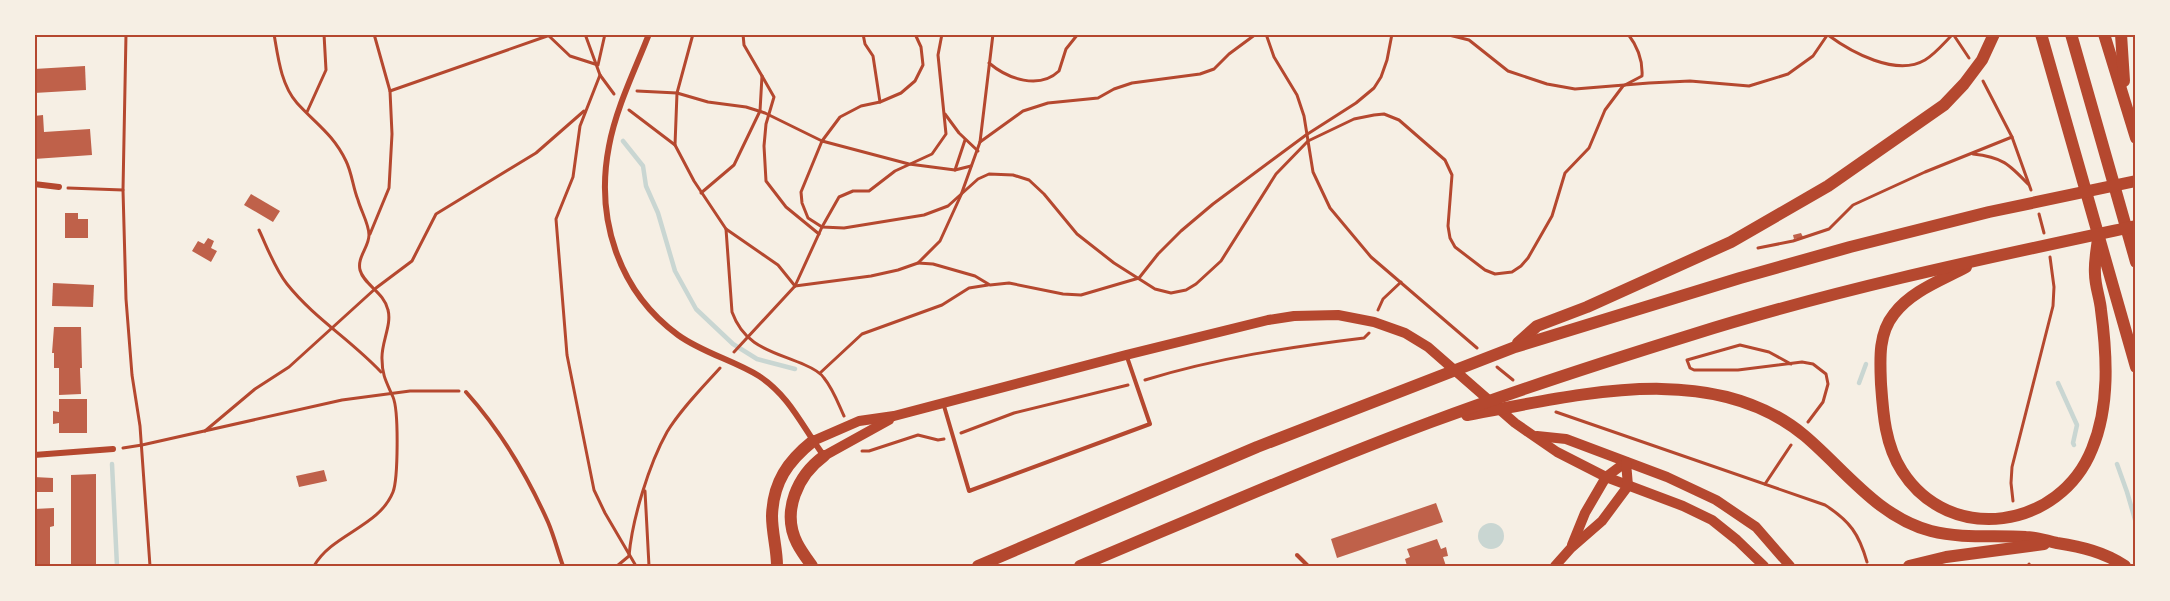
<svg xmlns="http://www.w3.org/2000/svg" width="2170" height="601" viewBox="0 0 2170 601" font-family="Spectral,serif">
<rect width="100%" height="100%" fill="#f6efe4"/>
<circle fill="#c9d6d2" cx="1491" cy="536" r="13"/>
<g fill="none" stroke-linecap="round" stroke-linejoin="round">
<g stroke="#c9d6d2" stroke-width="4.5">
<path d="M623,141l20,25 3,20 12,27 17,58 21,38 37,35 24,15 38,10"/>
<path d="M1859,383l7,-19"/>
<path d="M2058,383l19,42 -4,18 1,2"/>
<path d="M112,464l5,102"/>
<path d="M2117,464l10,28 9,31"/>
</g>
</g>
<g fill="#bf614a">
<path d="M85,66l1,24 -52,3v-24z"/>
<path d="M43,115l1,17 46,-3 2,26 -58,4v-43z"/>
<path d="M251,194l29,17 -7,11 -29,-17z"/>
<path d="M65,213h13v6h10v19h-23z"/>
<path d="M1801,233l2,4 -9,2 -1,-4z"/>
<path d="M208,238l6,3 -3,7 6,3 -6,11 -19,-11 6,-10 6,3z"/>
<path d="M53,283l41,2 -1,22 -41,-1z"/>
<path d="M54,327h27l1,41h-2l1,26 -22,1v-27h-5v-15h-2z"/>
<path d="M59,399h28v34h-28v-10l-6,1v-13l6,1z"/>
<path d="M324,470l3,11 -28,6 -3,-11z"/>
<path d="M96,474v92h-25v-91z"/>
<path d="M34,477l19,1v14h-19z"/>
<path d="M1436,503l7,19 -106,36 -6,-19z"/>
<path d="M54,508v18l-4,1v39h-16v-57z"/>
<path d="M1437,539l4,10 5,-2 2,9 -5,1 3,9h-39l-2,-7 5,-2 -3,-8z"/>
</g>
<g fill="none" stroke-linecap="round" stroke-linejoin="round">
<g stroke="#b5482f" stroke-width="3">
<path d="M126,34l-3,156 3,109 6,76 8,51 10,140"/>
<path d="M274,34c4,23 7,51 23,69 19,21 36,31 49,58 6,12 7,27 12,39 3,11 11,24 11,35 0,12 -12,22 -9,35 4,15 24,22 28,40 4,15 -7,33 -6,49 0,17 5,24 11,38 6,14 5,82 0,95 -14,35 -61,42 -79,74"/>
<path d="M374,34l16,57 163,-57"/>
<path d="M585,34l15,41 -20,51 -7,51 -17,42 11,136 27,135 11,23 31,53"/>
<path d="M863,34l2,10 8,12 7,46"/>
<path d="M915,34l6,13 2,18 -8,16 -14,12 -21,9 -19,4 -21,11 -18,24 -21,51 1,11 6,15 14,9 22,1 80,-13 24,-9 30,-27 11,-5 24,1 16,5 15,14 33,40 37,29 41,26 16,4 15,-3 10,-6 25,-23 55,-87 32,-33 46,-22 20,-4 10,-1 15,6 46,40 7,15 -4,51 2,12 5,9 30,23 10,4 17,-2 9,-6 7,-8 24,-42 13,-43 24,-25 16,-38 18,-24 19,-10c1,-16 -4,-29 -14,-42"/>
<path d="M1266,34l8,23 23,38 7,21 9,56 17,36 41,49 106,91"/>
<path d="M1445,34l24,6 39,31 39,13 28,5 74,-6 41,-2 59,5 39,-12 25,-18 15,-22"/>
<path d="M1953,34l16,24"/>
<path d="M1828,35c23,17 68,42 97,25 10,-6 19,-17 28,-26"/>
<path d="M549,36l21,20 28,9 7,-31"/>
<path d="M989,63c19,16 50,27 70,8l7,-22 12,-15"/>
<path d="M600,75l14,19"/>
<path d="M762,76l12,21 -8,27 -2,22 2,35 20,26 33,27"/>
<path d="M1983,81l29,56 19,53"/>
<path d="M637,91l40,2 31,9 38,5 19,6 57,28 87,23 46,6 16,-4"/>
<path d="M629,110l46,35 19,36 32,48 52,36 17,21"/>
<path d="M307,112l19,-42 -2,-36"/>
<path d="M945,114l14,19 19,18"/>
<path d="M980,142l43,-31 25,-8 50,-5 16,-9 18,-6 68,-9 14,-5 15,-15 27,-20"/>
<path d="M675,145l2,-52 16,-59"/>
<path d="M1973,154c29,3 36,10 55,30"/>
<path d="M955,170l10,-30"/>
<path d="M68,188l55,2"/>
<path d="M701,193l33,-28 26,-54 2,-35 -18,-31 -1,-11"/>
<path d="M2039,214l5,19"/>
<path d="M726,229l6,83c13,36 41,39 73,53 7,3 15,7 19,13 9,11 14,25 20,38"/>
<path d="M259,230c8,17 16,39 28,54 27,34 64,56 94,88"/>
<path d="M370,234l19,-46 3,-54 -2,-43"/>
<path d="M1758,248l35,-7 36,-12 24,-24 72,-33 87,-35"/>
<path d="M918,263l15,1 42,12 15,9 19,-2 54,11 18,1 58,-17 19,-24 23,-23 32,-27 93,-69 50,-32 18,-15 7,-11 6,-17 5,-26"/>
<path d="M795,286l76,-10 27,-6 20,-7 22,-22 21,-46 19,-53 13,-108"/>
<path d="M1378,310l5,-11 18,-17"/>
<path d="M734,352l61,-66 27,-59 17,-30 14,-6h16l26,-20 37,-17 14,-20 -8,-79 4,-21"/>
<path d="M1791,364l-22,-12 -29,-7 -53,15 3,8 4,2h44l64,-8 11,2 13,10 2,10 -5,18 -15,20"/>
<path d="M1497,367l16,13"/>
<path d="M820,373l42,-39 80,-29 27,-17 19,-3"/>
<path d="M1145,380c71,-22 145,-33 219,-42l5,-5"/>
<path d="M1556,412l269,93c25,16 34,29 42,57"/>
<path d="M205,431l50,-42 34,-22 87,-79 36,-27 24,-47 100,-61 48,-42"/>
<path d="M961,433l53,-20 114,-28"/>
<path d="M123,448l19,-3 200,-45 68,-9h49"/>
<path d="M862,451h7l49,-16 20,5 6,-1"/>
<path d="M1765,484l26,-39"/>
<path d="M645,491l4,75"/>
<path d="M2013,501l-2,-18 1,-16 41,-161 1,-19 -4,-30"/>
<path d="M2029,564l1,2"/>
<path d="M617,566l12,-10c3,-36 20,-92 38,-124 14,-23 35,-44 53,-64"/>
</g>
<g stroke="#b5482f" stroke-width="4">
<path d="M466,392c34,38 61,83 82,130 6,14 10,30 15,44"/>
<path d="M944,406l25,85 181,-67 -23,-67"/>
<path d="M1297,555l11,11"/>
</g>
<g stroke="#b5482f" stroke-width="6">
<path d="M649,34c-14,36 -33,74 -40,112 -14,72 9,145 69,189 25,18 55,25 81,41 31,20 44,52 65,80"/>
<path d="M34,184l25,3"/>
<path d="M34,455l79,-6"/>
</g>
<g stroke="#b5482f" stroke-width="10">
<path d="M1537,436l29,3 101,38 49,23 40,27 34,39"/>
<path d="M813,441l46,-20 35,-5 232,-61 142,-35 26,-4 44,-1 36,7 31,11 23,14 87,76 42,29 49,25 77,29 29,14 25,20 27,26"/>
<path d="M824,456l65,-36"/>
<path d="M1572,545l13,-32 21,-36 20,-15"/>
<path d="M1555,566l16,-18 31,-27 26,-35 -2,-24"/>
</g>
<g stroke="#b5482f" stroke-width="12">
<path d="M2041,34l95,333"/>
<path d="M2071,34l65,228"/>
<path d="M2104,34l32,104"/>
<path d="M2121,34l3,47"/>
<path d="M1966,267c-24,13 -55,24 -72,47 -16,20 -14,46 -13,70 2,29 4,61 21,87 48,75 158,58 190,-22 18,-43 15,-94 9,-139 -1,-12 -6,-24 -6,-36 -1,-12 2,-25 3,-36"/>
<path d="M1518,343l19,-17 50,-19 144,-65 97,-56 116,-81 20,-21 18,-24 12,-26"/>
<path d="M1467,415c108,-19 245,-57 338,21 40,34 73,81 126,95 31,8 63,4 95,6 11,0 21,4 31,6 25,4 47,9 68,23"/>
<path d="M777,566c0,-17 -5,-33 -5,-50 1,-34 16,-55 41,-75"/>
<path d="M812,566c-5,-7 -11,-15 -15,-23 -16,-32 1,-68 27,-87"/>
<path d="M978,566l279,-119 258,-100 225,-69 110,-31 139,-35 147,-31"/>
<path d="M1080,566c117,-49 233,-100 351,-144 86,-32 173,-60 260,-87 146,-46 295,-77 445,-109"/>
<path d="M1909,566l37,-9 98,-13"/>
</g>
</g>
<rect width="2170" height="601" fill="none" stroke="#f6efe4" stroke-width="72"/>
<rect x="36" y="36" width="2098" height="529" fill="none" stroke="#b5482f" stroke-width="2"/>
</svg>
